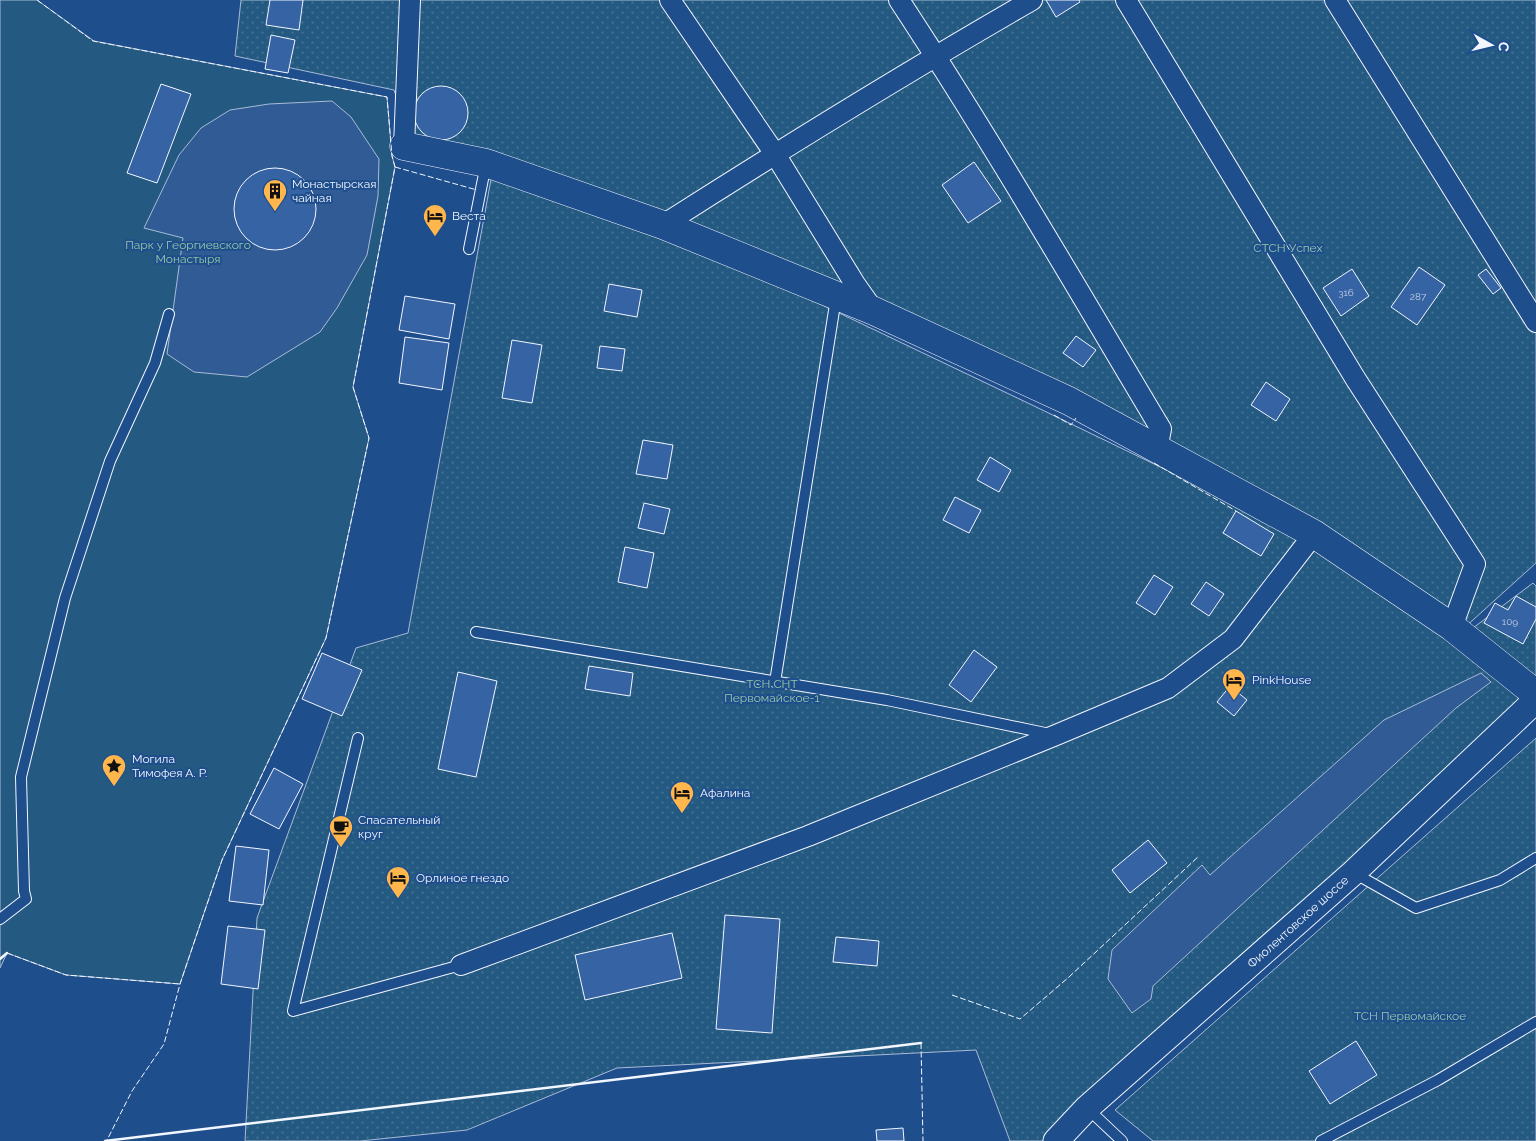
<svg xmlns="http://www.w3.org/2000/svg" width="1536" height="1141" viewBox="0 0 1536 1141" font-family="Raleway,sans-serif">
<defs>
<pattern id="grass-dots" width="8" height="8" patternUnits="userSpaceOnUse" patternTransform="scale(1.25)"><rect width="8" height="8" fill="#245a82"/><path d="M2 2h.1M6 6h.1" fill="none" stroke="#447295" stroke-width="1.8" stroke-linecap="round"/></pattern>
</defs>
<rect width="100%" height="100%" fill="#1f4e8c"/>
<g fill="url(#grass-dots)" stroke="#a8bbd7">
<path d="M241,0h1295v563l-83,75 4,2 76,-57 3,3v103l-193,184 -297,268h-36l-34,-91 -359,18 -150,62 -107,11h-115l12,-223 99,-270 52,-15 84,-459 171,55 369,176 271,131 125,84 -123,-84 -388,-197 -266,-120 -240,-79 -17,-50 -159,-34z"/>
<path d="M1536,738v403h-383l-38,-31z"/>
</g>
<path fill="#245a82" stroke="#a8bbd7" d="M0,0h37l57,41 293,56 5,59 3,11 -42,220 16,51 -43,200 -104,222 -42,124 -114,-9 -59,-22 -7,15z"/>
<g fill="#305b95" stroke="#a8bbd7">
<path d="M332,101l19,16 28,42 -1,37 -11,59 -30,53 -17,24 -73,45 -53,-5 -27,-18 16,-116 -39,-10 35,-73 22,-27 29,-18 39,-6z"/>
<path d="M1481,673l10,9 -35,26 -303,278 -2,13 -19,14 -24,-34 4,-29 90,-85 8,10 174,-155z"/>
</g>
<g fill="#3563a3" stroke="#f2f6ff">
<path d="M270,0h33l-4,30 -33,-5z"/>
<path d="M1046,0h33l1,2 -24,15z"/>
<path d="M271,35l24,5 -7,33 -23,-4z"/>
<path d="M161,84l30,10 -34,89 -30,-10z"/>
<circle cx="441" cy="113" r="27"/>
<path d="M974,162l27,39 -33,22 -26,-38z"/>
<circle cx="275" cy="209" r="41"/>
<path d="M1419,267l26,18 -28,40 -26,-18z"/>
<path d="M1352,269l17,27 -28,20 -18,-28z"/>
<path d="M1486,269l15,19 -8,6 -15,-19z"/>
<path d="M609,284l33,6 -5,27 -33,-6z"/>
<path d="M405,296l50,8 -6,35 -50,-9z"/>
<path d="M1076,336l20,14 -13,17 -20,-14z"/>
<path d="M405,337l44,6 -7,47 -43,-7z"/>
<path d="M512,340l30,5 -10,58 -30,-5z"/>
<path d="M600,346l25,3 -3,22 -25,-3z"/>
<path d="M1266,382l24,17 -14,22 -25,-16z"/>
<path d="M643,440l30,5 -6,34 -31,-5z"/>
<path d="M990,457l21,13 -12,22 -22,-12z"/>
<path d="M955,497l26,13 -12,23 -26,-13z"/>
<path d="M644,503l26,6 -6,25 -26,-6z"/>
<path d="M1236,511l38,23 -13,22 -38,-23z"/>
<path d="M625,547l29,6 -7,35 -29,-6z"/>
<path d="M1154,575l19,12 -18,28 -19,-12z"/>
<path d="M1206,582l18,12 -15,22 -18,-12z"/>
<path d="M1516,596l20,11v12l-13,25 -39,-21 11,-20 13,7z"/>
<path d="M974,650l23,17 -26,35 -22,-17z"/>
<path d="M322,653l40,17 -20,46 -40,-17z"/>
<path d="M589,666l44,7 -3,23 -45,-7z"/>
<path d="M458,672l39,9 -21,96 -38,-8z"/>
<path d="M1230,686l17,14 -13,16 -17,-14z"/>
<path d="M274,768l29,16 -24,45 -29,-15z"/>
<path d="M1148,840l19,23 -37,30 -18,-23z"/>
<path d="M236,846l33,4 -6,55 -34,-4z"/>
<path d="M725,915l55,4 -8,114 -56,-4z"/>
<path d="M228,926l37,4 -7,59 -37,-5z"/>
<path d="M672,933l10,45 -97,22 -10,-45z"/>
<path d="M836,937l43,4 -2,25 -44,-4z"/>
<path d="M1356,1041l21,34 -47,29 -21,-33z"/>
<path d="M903,1128l1,13h-27l-1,-11z"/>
</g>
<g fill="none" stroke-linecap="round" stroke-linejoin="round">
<g stroke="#f2f6ff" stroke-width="12">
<g id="service">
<path d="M469,249l17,-85"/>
<path d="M476,632l411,68 163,34"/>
<path d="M775,682l61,-384"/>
<path d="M358,738l-65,273 168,-46"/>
<path d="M1354,873l62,35 84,-28 36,-22"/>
<path d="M0,919l26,-20 -2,-8 -3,-114 44,-179 45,-137 45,-98 14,-49"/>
<path d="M1087,1108l35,33"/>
<path d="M1321,1141l117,-61 98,-58"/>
</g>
</g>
<g stroke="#f2f6ff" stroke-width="22">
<g id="minor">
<path d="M670,0l105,154 80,130 19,27"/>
<path d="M899,0c92,140 176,285 262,429l-4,21"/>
<path d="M1126,0l229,378 120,186 -23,63"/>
<path d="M1335,0l201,322"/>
<path d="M404,146l6,-146"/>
<path d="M663,225c122,-78 244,-153 369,-225"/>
<path d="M461,965l347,-129 248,-101 112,-47 65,-49 81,-105"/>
</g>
</g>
<g stroke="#f2f6ff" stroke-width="27">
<path id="tertiary" d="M1056,1141l31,-33 266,-235 183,-173"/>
</g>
<g stroke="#f2f6ff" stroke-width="29">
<path id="secondary" d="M404,146l82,17 177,62 211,86 195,90 245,133 138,93 84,67"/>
</g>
<use href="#service" stroke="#1f4e8c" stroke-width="10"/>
<use href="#minor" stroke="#1f4e8c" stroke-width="20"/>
<use href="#tertiary" stroke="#1f4e8c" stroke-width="25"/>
<use href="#secondary" stroke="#1f4e8c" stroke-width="28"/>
<g stroke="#f2f6ff" stroke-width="1" stroke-dasharray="6 2.5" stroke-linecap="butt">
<path d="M37,0l56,41 294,56 5,59 3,11 -42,220 16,51 -43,200 -104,222 -42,124 -16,60 -32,47 -25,49"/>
<path d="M395,167l82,23"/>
<path d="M1054,415l17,10 5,-7"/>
<path d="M1154,463l82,48"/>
<path d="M7,953l59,22 114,9"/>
<path d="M952,995l68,24 49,-42 130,-121"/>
<path d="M921,1043l2,98"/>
</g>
<g stroke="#f2f6ff" stroke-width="2.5">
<path d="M0,959l7,-6"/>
<path d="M105,1141l816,-98"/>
</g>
</g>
<defs>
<g id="building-pin" transform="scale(1.25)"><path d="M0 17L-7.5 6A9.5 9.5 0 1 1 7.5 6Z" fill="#ffb74d" stroke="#1f4e8c"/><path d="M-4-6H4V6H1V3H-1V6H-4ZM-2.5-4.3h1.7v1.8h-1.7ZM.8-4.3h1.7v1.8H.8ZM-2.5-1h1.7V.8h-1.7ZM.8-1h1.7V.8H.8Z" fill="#111"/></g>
<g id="hotel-pin" transform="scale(1.25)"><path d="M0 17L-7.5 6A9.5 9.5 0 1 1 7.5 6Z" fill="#ffb74d" stroke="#1f4e8c"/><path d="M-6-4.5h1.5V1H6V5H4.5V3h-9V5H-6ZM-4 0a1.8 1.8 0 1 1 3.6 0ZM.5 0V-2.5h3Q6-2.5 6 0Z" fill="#111"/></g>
<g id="sight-pin" transform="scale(1.25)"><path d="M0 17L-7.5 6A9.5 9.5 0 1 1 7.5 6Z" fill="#ffb74d" stroke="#1f4e8c"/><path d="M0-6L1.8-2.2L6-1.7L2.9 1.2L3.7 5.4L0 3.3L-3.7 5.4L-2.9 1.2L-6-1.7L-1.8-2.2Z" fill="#111"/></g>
<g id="cafe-pin" transform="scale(1.25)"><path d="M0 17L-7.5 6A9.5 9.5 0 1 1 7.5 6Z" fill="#ffb74d" stroke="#1f4e8c"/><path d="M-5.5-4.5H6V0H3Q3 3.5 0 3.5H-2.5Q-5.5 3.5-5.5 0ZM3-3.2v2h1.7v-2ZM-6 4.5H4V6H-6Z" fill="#111"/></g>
</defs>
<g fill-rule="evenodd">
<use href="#building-pin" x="275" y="191"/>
<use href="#hotel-pin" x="435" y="216"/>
<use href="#hotel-pin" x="1234" y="680"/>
<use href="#sight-pin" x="114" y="766"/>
<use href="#hotel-pin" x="682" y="793"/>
<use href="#cafe-pin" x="341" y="827"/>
<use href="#hotel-pin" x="398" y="878"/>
</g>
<g text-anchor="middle" stroke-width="4" stroke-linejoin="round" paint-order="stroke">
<g font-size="10" fill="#c3d1e8">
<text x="1346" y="296">316</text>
<text x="1418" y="300">287</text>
<text x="1510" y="625">109</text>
</g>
<g font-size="12" fill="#f2f6ff" stroke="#1f4e8c" text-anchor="start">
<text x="292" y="188">Монастырская<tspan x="292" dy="14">чайная</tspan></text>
<text x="452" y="220">Веста</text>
<text x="1252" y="684">PinkHouse</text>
<text x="132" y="763">Могила<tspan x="132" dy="14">Тимофея А. Р.</tspan></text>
<text x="700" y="797">Афалина</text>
<text x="358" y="824">Спасательный<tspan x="358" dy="14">круг</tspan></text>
<text x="416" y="882">Орлиное гнездо</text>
</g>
<g font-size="12" fill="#97c8a6" stroke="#1f4e8c">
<text x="188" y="249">Парк у Георгиевского<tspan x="188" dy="14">Монастыря</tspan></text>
<text x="1288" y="252">СТСН Успех</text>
<text x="772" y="688">ТСН СНТ<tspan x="772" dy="14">Первомайское-1</tspan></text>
<text x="1410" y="1020">ТСН Первомайское</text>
</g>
<g font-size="12" fill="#f2f6ff" stroke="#1f4e8c">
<text transform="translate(1298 922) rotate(-42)" y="4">Фиолентовское шоссе</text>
</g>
</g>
<g transform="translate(1491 45) rotate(98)" stroke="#1f4e8c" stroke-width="4" paint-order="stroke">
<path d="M0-4L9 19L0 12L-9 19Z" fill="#f2f6ff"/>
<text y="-8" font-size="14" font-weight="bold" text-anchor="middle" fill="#f2f6ff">С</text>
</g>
</svg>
